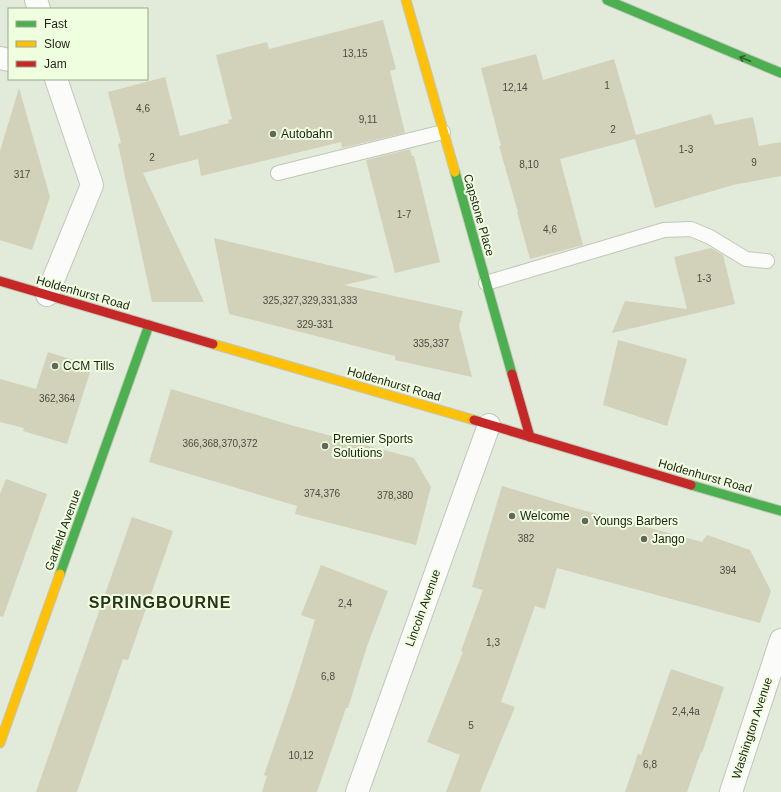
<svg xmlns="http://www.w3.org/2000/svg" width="781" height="792" viewBox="0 0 781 792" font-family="Helvetica,sans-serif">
<rect width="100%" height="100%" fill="#e2ead9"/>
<g fill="#d2d2ba">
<path d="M383,20l13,49 -6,2 15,62 -63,15 -1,-6 -140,34 -3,-17 -55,14 61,129h-52l-34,-158 3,-1 -13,-51 57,-15 15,59 49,-13 -1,-3 4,-1 -16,-64 51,-13 2,7z"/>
<path d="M536,54l7,26 71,-21 22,76 75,-21 4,11 38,-8 6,29 22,-4v34l-48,9 -78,23 -20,-69 -75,20 23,86 -53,14 -13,-47h1l-19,-66h2l-20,-78z"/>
<path d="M19,88l31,109 -18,53 -32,-10v-89z"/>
<path d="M410,149l2,7h2l26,106 -45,11 -29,-113z"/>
<path d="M214,238l165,39 -35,8 119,26 -4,15 13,51 -77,-17v-4l-166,-42z"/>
<path d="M711,248l12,7 12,49 -123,29 13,-32 62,8 -13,-52z"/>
<path d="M618,340l69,19 -20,67 -64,-21z"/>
<path d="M48,352l44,14 -25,78 -44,-13 1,-3 -24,-6v-43l36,10z"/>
<path d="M171,389l123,37 120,32 17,29 -15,58 -121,-31 2,-8 -148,-44z"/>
<path d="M6,479l41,15 -44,123 -3,-1v-122z"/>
<path d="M502,486l73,22 127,34 5,-7 43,15 21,41 -11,32 -203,-55 -12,41 -10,-3 -34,96 14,5 -35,85h-34l14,-37 -33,-13 36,-90 -2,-1 22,-61 -11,-3z"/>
<path d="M132,517l41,14 -45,129 -5,-1 -46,133h-41z"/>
<path d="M321,565l67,26 -21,55 -19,62h-2l-29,84h-55l5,-16 -3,-1 29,-84 22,-71 -14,-5z"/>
<path d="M671,669l53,18 -22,66 -1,-1 -14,40h-62l13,-38 3,1z"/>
</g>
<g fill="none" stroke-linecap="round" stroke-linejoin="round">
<g stroke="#c1c7ba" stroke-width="16">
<g id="lane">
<path d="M278,173l165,-41"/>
<path d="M486,283l178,-53 27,-1 19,8 36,22 21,2"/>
</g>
</g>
<g stroke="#c1c7ba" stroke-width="24">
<g id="street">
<path d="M36,0l3,9"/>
<path d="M0,58l9,2"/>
<path d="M47,295l45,-110 -36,-106"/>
<path d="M357,792l132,-367"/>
<path d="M731,792l50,-152"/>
</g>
</g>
<g stroke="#c1c7ba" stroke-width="11">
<g id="fast">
<path d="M607,0l174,73"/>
<path d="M455,172l57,202"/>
<path d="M691,485l90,26"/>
<path d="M60,574l89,-249"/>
</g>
</g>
<g stroke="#c1c7ba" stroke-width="11">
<g id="slow">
<path d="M406,0l49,172"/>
<path d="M213,344l261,76"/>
<path d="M0,743l60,-169"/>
</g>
</g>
<g stroke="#c1c7ba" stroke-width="11">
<g id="jam">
<path d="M0,281l213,63"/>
<path d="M512,374l18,63"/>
<path d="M474,420l217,65"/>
</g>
</g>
<use href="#lane" stroke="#fbfcf9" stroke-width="14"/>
<use href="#street" stroke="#fbfcf9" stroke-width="22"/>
<use href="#fast" stroke="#4caf50" stroke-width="9"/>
<use href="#slow" stroke="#ffc107" stroke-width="9"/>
<use href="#jam" stroke="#c62828" stroke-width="9"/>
</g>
<defs><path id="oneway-shaft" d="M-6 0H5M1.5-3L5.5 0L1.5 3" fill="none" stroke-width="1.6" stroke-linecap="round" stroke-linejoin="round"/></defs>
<use stroke="#326131" href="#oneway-shaft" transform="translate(745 59) rotate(-158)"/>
<g fill="#62685b" stroke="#f0fee0" stroke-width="1.5">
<circle cx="273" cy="134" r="4"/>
<circle cx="55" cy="366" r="4"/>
<circle cx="325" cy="446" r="4"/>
<circle cx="512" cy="516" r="4"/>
<circle cx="585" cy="521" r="4"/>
<circle cx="644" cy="539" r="4"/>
</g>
<g text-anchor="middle" stroke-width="4" stroke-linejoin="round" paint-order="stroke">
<g font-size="10" fill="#4a4e40">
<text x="355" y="57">13,15</text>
<text x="607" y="89">1</text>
<text x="515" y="91">12,14</text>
<text x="143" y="112">4,6</text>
<text x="368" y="123">9,11</text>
<text x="613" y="133">2</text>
<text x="686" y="153">1-3</text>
<text x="152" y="161">2</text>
<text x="754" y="166">9</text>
<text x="529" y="168">8,10</text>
<text x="22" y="178">317</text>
<text x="404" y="218">1-7</text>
<text x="550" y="233">4,6</text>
<text x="704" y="282">1-3</text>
<text x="310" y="304">325,327,329,331,333</text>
<text x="315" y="328">329-331</text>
<text x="431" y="347">335,337</text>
<text x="57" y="402">362,364</text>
<text x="220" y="447">366,368,370,372</text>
<text x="322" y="497">374,376</text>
<text x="395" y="499">378,380</text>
<text x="526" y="542">382</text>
<text x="728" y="574">394</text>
<text x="345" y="607">2,4</text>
<text x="493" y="646">1,3</text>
<text x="328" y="680">6,8</text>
<text x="686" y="715">2,4,4a</text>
<text x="471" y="729">5</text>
<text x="301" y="759">10,12</text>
<text x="650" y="768">6,8</text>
</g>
<g font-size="12" fill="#1d2217" stroke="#f0fee0" text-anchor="start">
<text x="281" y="138">Autobahn</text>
<text x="63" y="370">CCM Tills</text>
<text x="333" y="443">Premier Sports<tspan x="333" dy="14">Solutions</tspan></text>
<text x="520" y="520">Welcome</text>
<text x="593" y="525">Youngs Barbers</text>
<text x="652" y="543">Jango</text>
</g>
<g font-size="12" fill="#1d2217" stroke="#f0fee0">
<text transform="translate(479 215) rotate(74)" y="4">Capstone Place</text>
<text transform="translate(83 293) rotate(16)" y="4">Holdenhurst Road</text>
<text transform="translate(394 384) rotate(16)" y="4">Holdenhurst Road</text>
<text transform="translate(705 476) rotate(16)" y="4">Holdenhurst Road</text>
<text transform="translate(63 530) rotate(-70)" y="4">Garfield Avenue</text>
<text transform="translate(423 608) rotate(-70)" y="4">Lincoln Avenue</text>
<text transform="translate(752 728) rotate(-72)" y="4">Washington Avenue</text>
</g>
<g font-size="16" font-weight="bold" letter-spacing="1" fill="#2a341c" stroke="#f0fee0">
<text x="160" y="608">SPRINGBOURNE</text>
</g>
</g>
<rect x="8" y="8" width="140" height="72" fill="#f0fee0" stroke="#9ca690"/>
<rect x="16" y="21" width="20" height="6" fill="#4caf50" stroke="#9ca690"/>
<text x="44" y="28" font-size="12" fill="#1d2217">Fast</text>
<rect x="16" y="41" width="20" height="6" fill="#ffc107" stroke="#9ca690"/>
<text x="44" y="48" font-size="12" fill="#1d2217">Slow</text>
<rect x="16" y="61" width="20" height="6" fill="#c62828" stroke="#9ca690"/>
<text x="44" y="68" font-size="12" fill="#1d2217">Jam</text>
</svg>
